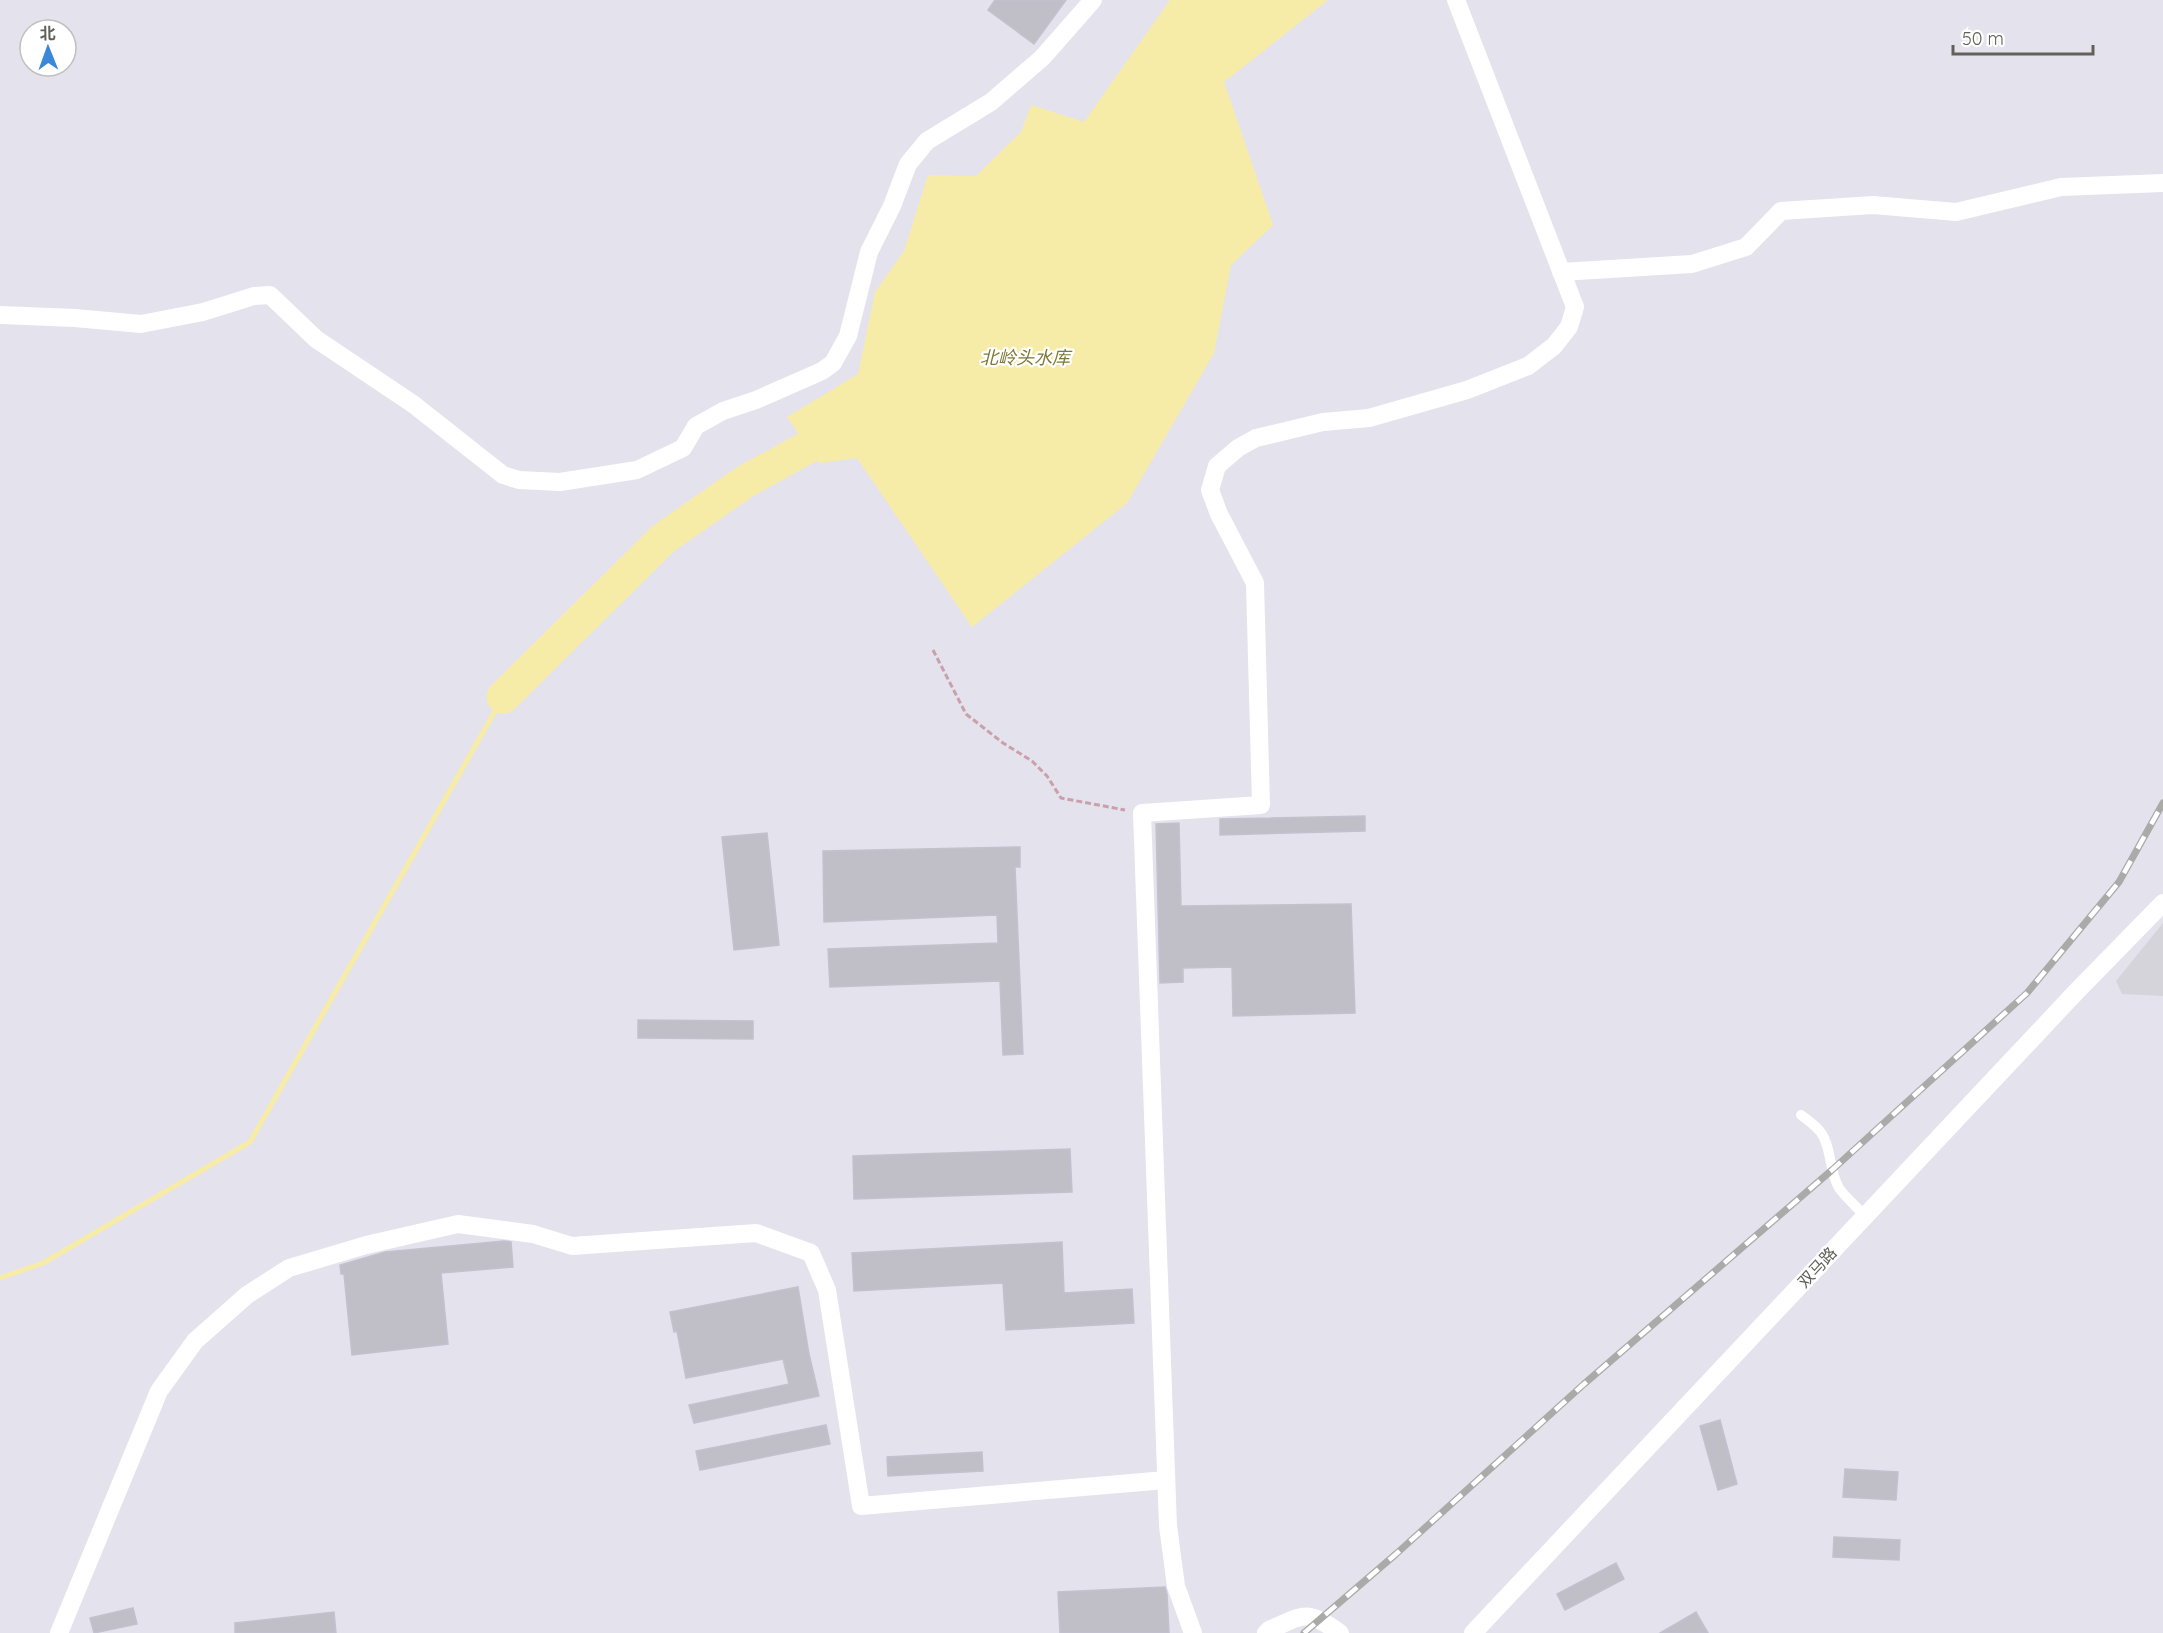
<svg xmlns="http://www.w3.org/2000/svg" width="2163" height="1633" viewBox="0 0 2163 1633" font-family="Quicksand,'Noto Sans SC',sans-serif">
<rect width="100%" height="100%" fill="#e4e2ec"/>
<path fill="#d5d4da" d="M2163,923v73l-41,-2 -6,-13z"/>
<path fill="#f7eca7" d="M1170,0h158l-104,82 49,143 -42,40 -17,88 -87,150 -155,124 -115,-169 -38,5 -32,-46 71,-43 17,-82 29,-41 24,-76 48,1 45,-44 10,-27 53,17z"/>
<g fill="none" stroke-linecap="round" stroke-linejoin="round">
<path stroke="#f7eca7" stroke-width="5" d="M0,1278l43,-15 207,-121 253,-445"/>
<path stroke="#f7eca7" stroke-width="33" d="M503,697l161,-159 82,-57 62,-34"/>
</g>
<g fill="#c0bfc7" stroke="#c3c1d0" stroke-width="1.5">
<path d="M995,0h71l-32,44 -46,-34z"/>
<path d="M1365,816v15l-145,4v-16z"/>
<path d="M1179,823l2,83 170,-2 4,109 -122,3 -1,-49 -49,1v14l-23,1 -4,-159z"/>
<path d="M767,833l12,112 -45,5 -12,-113z"/>
<path d="M1020,847v20h-5l8,187 -20,1 -3,-74 -170,6 -2,-38 170,-6 -1,-28 -173,7 -1,-71z"/>
<path d="M638,1020l115,1v18l-115,-1z"/>
<path d="M1070,1149l2,43 -218,7 -1,-43z"/>
<path d="M504,1241l7,1 2,25 -72,6 7,71 -96,11 -8,-81h-3l-1,-9 45,-13z"/>
<path d="M1062,1242l2,51 68,-4 2,34 -128,7 -3,-47 -149,8 -2,-38z"/>
<path d="M798,1287l11,67 10,42 -125,27 -5,-18 100,-21 -6,-25 -97,19 -9,-47 -3,1 -4,-20z"/>
<path d="M1720,1420l17,64 -19,6 -18,-64z"/>
<path d="M826,1425l4,19 -130,26 -4,-19z"/>
<path d="M982,1452l1,19 -95,5 -1,-19z"/>
<path d="M1845,1469l53,3 -2,28 -53,-3z"/>
<path d="M1834,1537l66,3 -1,20 -66,-3z"/>
<path d="M1616,1563l8,16 -59,31 -8,-16z"/>
<path d="M1165,1587l2,7 2,39h-109l-2,-41z"/>
<path d="M133,1608l4,16 -43,9 -4,-15z"/>
<path d="M334,1612l2,21h-101v-10z"/>
<path d="M1696,1612l12,21h-48z"/>
</g>
<g fill="none" stroke-linecap="round" stroke-linejoin="round">
<path stroke="#c9a0ac" stroke-width="3" stroke-dasharray="6 3" stroke-linecap="butt" d="M933,650l33,64 37,29 29,18 15,15 14,22 64,12"/>
<path stroke="#fff" stroke-width="10" d="M1801,1115c8,6 16,11 21,19 10,16 7,37 17,54 7,10 18,19 26,28"/>
<g stroke="#fff" stroke-width="18">
<path d="M1561,272l131,-8 54,-17 35,-36 92,-6 83,7 105,-25 102,-4"/>
<path d="M0,315l75,3 66,6 62,-12 51,-16 16,-1 46,44 97,65 90,71 16,5 41,2 77,-12 46,-22 13,-22 27,-15 33,-11 66,-29 11,-8 15,-27 21,-84 23,-46 16,-42 19,-23 64,-39 51,-44 51,-58"/>
<path d="M59,1633l100,-242 36,-50 52,-46 42,-27 77,-23 92,-21 75,10 39,12 184,-13 55,20 16,37 34,216 305,-26"/>
<path d="M1193,1633l-17,-47 -8,-60 -26,-713 119,-8 -6,-222 -36,-69 -9,-24 7,-24 21,-18 18,-10 67,-16 46,-4 98,-28 61,-24 26,-20 15,-19 6,-20 -119,-307"/>
<path d="M1266,1633l3,-3c37,-16 37,-21 71,3"/>
</g>
<path stroke="#fff" stroke-width="18" d="M1473,1633l603,-641 87,-89"/>
<g stroke="#aaaaa8" stroke-width="7">
<path id="rail" d="M1304,1633l92,-79 188,-170 248,-214 195,-177 92,-111 44,-79"/>
</g>
<use href="#rail" stroke="#fff" stroke-width="4.5" stroke-dasharray="14" stroke-linecap="butt"/>
</g>
<g text-anchor="middle" stroke-width="4.5" stroke-linejoin="round" paint-order="stroke">
<g font-size="16" fill="#61615a" stroke="#fff">
<text transform="translate(1817 1267) rotate(-47)" y="6">双马路</text>
</g>
<g font-size="18" font-style="italic" fill="#7d7938" stroke="#fff">
<text x="1025" y="364">北岭头水库</text>
</g>
</g>
<g transform="translate(48 48) rotate(359)"><circle r="28" fill="#ffffff" stroke="#c0c0bd" stroke-width="1.5"/>
<path d="M0-4.5L10 22L0 15L-10 22Z" fill="#3c88d8"/>
<text y="-9" font-size="16" font-weight="bold" text-anchor="middle" fill="#61615a">北</text>
</g>
<path d="M1953 45v9h140v-9" fill="none" stroke="#61615a" stroke-width="3"/>
<text x="1962" y="45" font-size="18" fill="#61615a" stroke="#ffffff" stroke-width="4.5" paint-order="stroke">50 m</text>
</svg>
